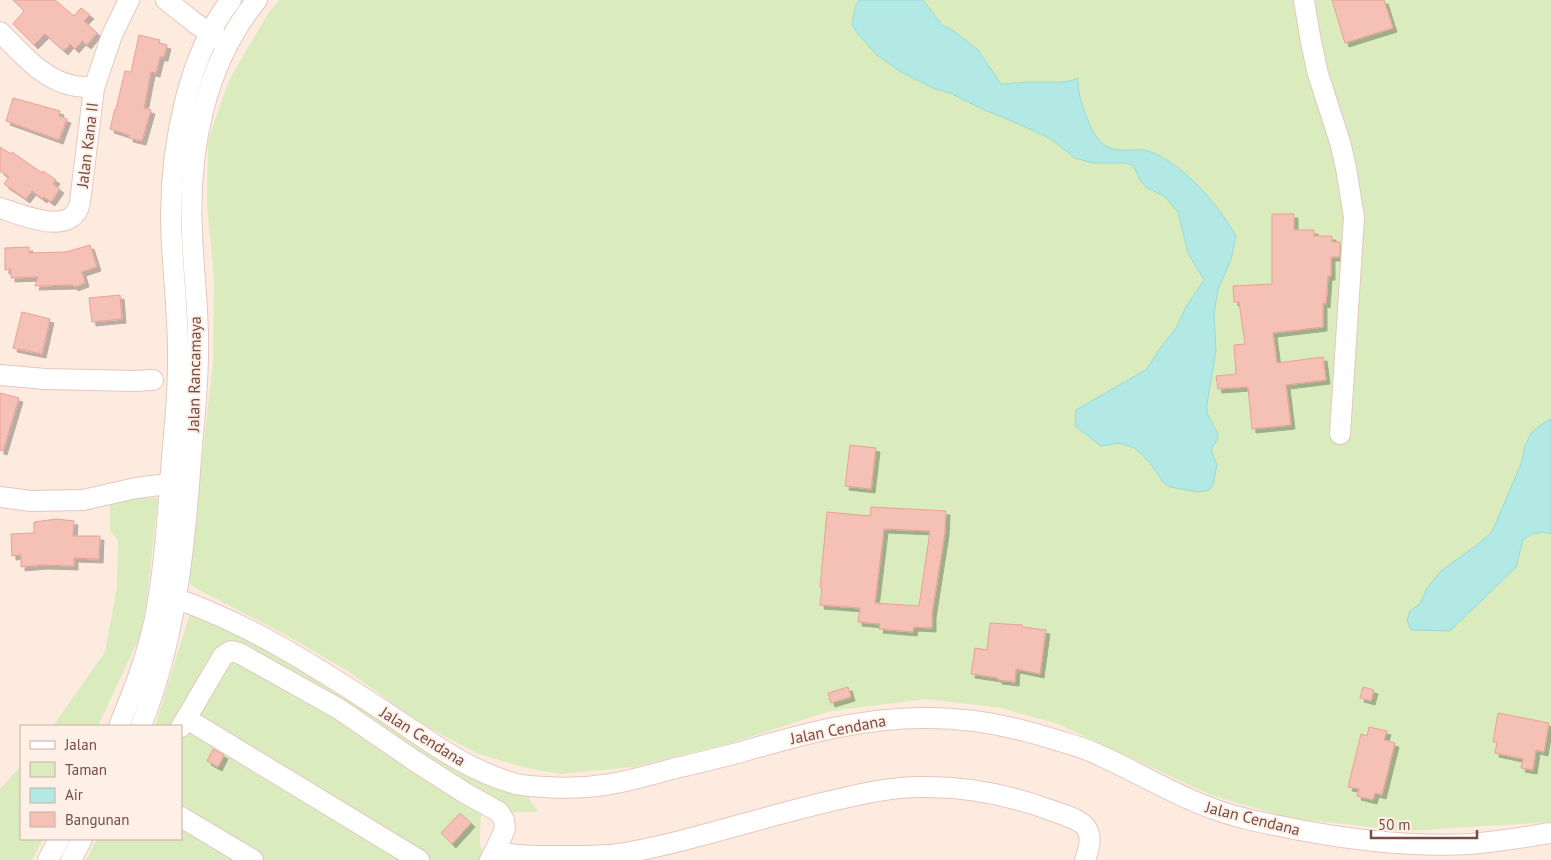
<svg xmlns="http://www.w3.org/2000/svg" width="1551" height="860" viewBox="0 0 1551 860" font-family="'PT Sans',sans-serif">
<defs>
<filter id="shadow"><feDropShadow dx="4" dy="4" stdDeviation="0" flood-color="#0004"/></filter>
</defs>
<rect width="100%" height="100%" fill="#feebdf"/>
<g fill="#daecbd">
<path d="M279,0h1272v822l-147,9 -114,-13 -77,-22 -155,-72 -57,-16 -75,-9 -95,12 -100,32 -98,24 -73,7 -38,-7 -46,-14 -52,-28 -78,-55 -62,-36 -87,-45 -6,-4 -2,-7 24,-217 1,-83 -7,-72 1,-65 21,-61 38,-65z"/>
<path d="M114,497l44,1 -12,107 -6,31 -42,90h-45l52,-74 12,-65 1,-46 -8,-11v-25z"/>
<path d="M191,610l24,11 307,167 16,24h-57l-1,34 6,14h-400l11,-21h84v-113h-26z"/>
<path d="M21,766v73h22l-11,21h-32v-71z"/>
</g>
<g fill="#b2e9e4" stroke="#98dbd7">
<path d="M859,0h64l19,25 12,6 24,19 23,34c11,0 22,-2 33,-2 15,-1 30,3 44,-4 -1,10 4,30 9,40 3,6 4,12 8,17 14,20 27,14 48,15 8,1 18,6 24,10 27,17 53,48 69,76l-5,24 -13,29 -4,24 2,38 -9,53v9l11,21 -1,7 -5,6v5l5,13 -4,20 -4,5 -11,2 -28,-5 -7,-5 -13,-19 -15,-15 -16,-5 -18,3 -26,-20 1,-16 71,-41 14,-22 15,-19 10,-21 18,-27 -16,-27 -10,-41 -14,-16 -17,-8 -6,-6 -8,-17 -8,-2h-32l-18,-5 -24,-19 -30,-14 -41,-17 -30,-15 -17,-5 -32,-16 -24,-17 -19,-21 -6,-9 3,-18z"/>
<path d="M1551,419v115l-9,-2 -10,2 -9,6 -7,27 -66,64 -39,-1 -4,-10 3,-9 10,-7 7,-16 14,-17 36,-26 15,-13 29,-68 4,-18 6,-13 8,-7z"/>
</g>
<g fill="#f5c0b5" stroke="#e9a194" fill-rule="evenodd" filter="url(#shadow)">
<path d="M13,0h42l19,16 7,-8 9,7 -6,6 13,12 -10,12 -5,-4 -7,8 -5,-5 -6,7 -19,-17 -11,11 -21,-21 11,-13z"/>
<path d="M1332,0h52l9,28 -48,15z"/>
<path d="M139,35l21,5 -1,3 8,2 -3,12h-4l-4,16 -5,-1 -7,36 7,2 -9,31 -13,-3v-3l-19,-6 5,-20h1l9,-38 6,1z"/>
<path d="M13,98l47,13 -1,5 8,3 -8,21 -53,-19z"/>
<path d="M0,147l11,7 1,-2 30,21 1,-2 13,9 -3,4 7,5 -9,13 -7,-5 -1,2 -11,-8 -6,8 -22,-15 5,-7 -9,-6z"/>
<path d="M1272,214h22v16h20v6h18v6h8v15h-9v19h-3l-2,28 -3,-1v24l-50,6 4,30 46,-6 3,23 -40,5 5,40 -39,4 -4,-42 -30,2 -2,-13 20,-2 -2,-29 11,-1 -6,-42h-5l-1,-16 39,-2z"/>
<path d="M90,245l7,22 -15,5 3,11 -11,4 -1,-2 -38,1 3,-9 -27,1v-9l-6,1v-22l24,-1v6l37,-1z"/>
<path d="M120,295l2,24 -30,3 -3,-24z"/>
<path d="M22,312l28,7 -8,35 -29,-6z"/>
<path d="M0,393l19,5 -16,53 -3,-1z"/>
<path d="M850,445l26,3 -5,41 -26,-3z"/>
<path d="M871,507l75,4 -1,21 -13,82v14l-18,-1 -1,5 -34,-3 1,-5 -22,-2 2,-14 -40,-3 2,-18h-2l7,-75 43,4zM884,529l46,2 -11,75 -44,-3z"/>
<path d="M57,519l17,2 -1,15h27l-1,23 -25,-1v8l-31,-1 -22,2v-12l-9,1 -1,-22 23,-1v-11z"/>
<path d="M990,623l32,2v2l24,3 -6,44 -24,-5 -1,13 -17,-2v-2l-27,-4 4,-26 12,2z"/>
<path d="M848,687l3,10 -20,6 -3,-10z"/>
<path d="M1363,687l11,3 -3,11 -11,-3z"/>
<path d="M1498,713l51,10 -5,29 -8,-2 -3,20 -12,-2 2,-9 -28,-6 2,-11h-4z"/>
<path d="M1369,727l18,4 -3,9 11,3 -13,52 -7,-2 -2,7 -16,-4 2,-7 -11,-2 13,-53 6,2z"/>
<path d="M213,749l11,6 -6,12 -11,-6z"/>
<path d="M460,813l11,10 -19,21 -11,-11z"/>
</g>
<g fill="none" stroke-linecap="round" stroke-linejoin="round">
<g stroke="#e4c7be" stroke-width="22">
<g id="minor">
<path d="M166,0l29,23 24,16"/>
<path d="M1304,0l7,42 7,32 22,68 6,26 8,49 -14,217"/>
<path d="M0,32c21,21 44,49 75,54 6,1 13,1 19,2"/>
<path d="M0,208c22,7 74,30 80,-6l14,-114 18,-53 17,-35"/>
<path d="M0,375l45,4 89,2 19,-1"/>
<path d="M0,497l31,4 52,-1 53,-12 47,-6"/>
<path d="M159,593c82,25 156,73 228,120 42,28 79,57 129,71 10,2 20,3 29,3 50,4 84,-6 131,-19 22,-5 43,-10 65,-16 62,-18 123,-35 188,-34 43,0 83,8 124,21 16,5 33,9 48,17 36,16 70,37 107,51 28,11 57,16 86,22 57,11 118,18 176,15 27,-2 54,-7 81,-11"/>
<path d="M187,719l232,141"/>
<path d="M119,726c14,-34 27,-67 35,-103 11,-54 14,-111 18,-166 3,-31 6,-63 6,-94 1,-51 -7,-101 -7,-151 1,-69 17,-157 60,-212"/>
<path d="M141,726c34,-85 44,-178 50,-269 3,-35 7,-70 7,-106 1,-40 -5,-80 -6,-120 -4,-80 13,-168 65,-231"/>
<path d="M181,727l42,-71 8,-5 8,2 100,56 76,52 50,32 34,19 5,8 1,9 -10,22 -5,9"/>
<path d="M181,817l72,43"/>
<path d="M495,851c20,5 39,5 60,5 22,0 43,1 64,-2 71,-12 142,-37 212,-53 30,-7 59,-14 90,-14 46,-1 89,8 132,24 30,10 45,15 32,49"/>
<path d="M48,860l11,-21"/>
<path d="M71,860l11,-21"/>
</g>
</g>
<use href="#minor" stroke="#fff" stroke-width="20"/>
</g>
<g text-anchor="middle" stroke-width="4" stroke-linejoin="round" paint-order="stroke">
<g font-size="16" fill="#764c45" stroke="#fff0e7">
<text transform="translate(87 145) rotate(-83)" y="6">Jalan Kana II</text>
<text transform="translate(194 374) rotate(-89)" y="6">Jalan Rancamaya</text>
<text transform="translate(838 729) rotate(-11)" y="6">Jalan Cendana</text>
<text transform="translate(423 736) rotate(32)" y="6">Jalan Cendana</text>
<text transform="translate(1253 818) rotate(14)" y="6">Jalan Cendana</text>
</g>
</g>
<rect x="20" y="725" width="162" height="115" fill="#fff0e7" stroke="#c8aea6"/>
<rect x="30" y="741" width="25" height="8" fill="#ffffff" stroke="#c8aea6"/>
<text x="65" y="750" font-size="15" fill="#764c45">Jalan</text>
<rect x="30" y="762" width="25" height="15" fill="#daecbd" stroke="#c8aea6"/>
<text x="65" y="775" font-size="15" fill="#764c45">Taman</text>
<rect x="30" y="788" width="25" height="15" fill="#b2e9e4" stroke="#c8aea6"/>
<text x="65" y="800" font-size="15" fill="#764c45">Air</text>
<rect x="30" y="812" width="25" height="15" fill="#f5c0b5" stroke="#c8aea6"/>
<text x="65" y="825" font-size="15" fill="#764c45">Bangunan</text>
<path d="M1371 830v8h106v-8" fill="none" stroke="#764c45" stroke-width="2.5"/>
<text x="1378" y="830" font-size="15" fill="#764c45" stroke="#fff0e7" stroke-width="4" paint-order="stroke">50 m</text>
</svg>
